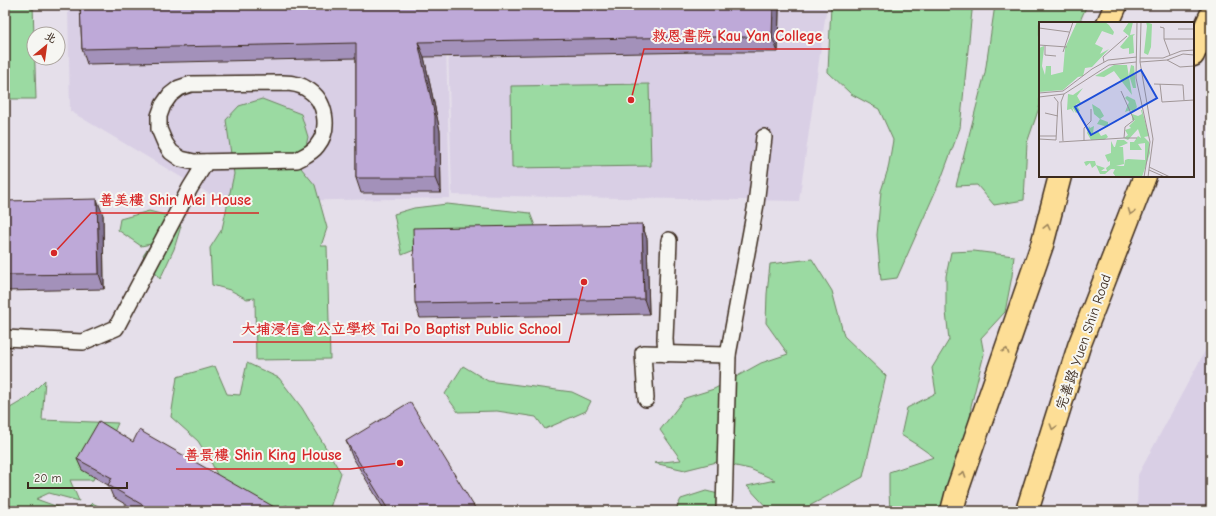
<svg xmlns="http://www.w3.org/2000/svg" width="1216" height="516" viewBox="0 0 1216 516" font-family="'Comic Neue','LXGW WenKai TC',sans-serif">
<rect width="100%" height="100%" fill="#e5dfea"/>
<filter id="ink" filterUnits="userSpaceOnUse"><feTurbulence type="fractalNoise" baseFrequency=".025" numOctaves="2"/><feDisplacementMap in="SourceGraphic" scale="8" xChannelSelector="R" yChannelSelector="G"/><feConvolveMatrix kernelMatrix="1 2 1 2 8 2 1 2 1" color-interpolation-filters="sRGB"/></filter>
<g filter="url(#ink)">
<g fill="#d9cfe5">
<path d="M68,5h377l5,193 -227,4 -153,-91z"/>
<path d="M447,5h380l-28,196 -347,-6z"/>
<path d="M1211,340v171h-74l1,-36z"/>
</g>
<g fill="#9bdaa2" stroke="#6b8260">
<path d="M5,5h28l3,94h-31z"/>
<path d="M831,5h144l-3,6 -12,117 -19,51 -44,99 -16,2 -4,-45 4,-44 7,-22 5,-29 -14,-31 -28,-15 -23,-22z"/>
<path d="M995,5h92l-8,18h-39v82l-13,38 -3,57 -30,5 -17,-20 -21,1 29,-113z"/>
<path d="M649,84l2,82 -139,2 -1,-82z"/>
<path d="M262,99l39,15 7,23 -7,31 14,17 12,43 -6,18h6l3,113 -74,1 -1,-62 -8,1 -17,-9 -18,-5 -2,-37 12,-19 12,-55 -8,-54 13,-14z"/>
<path d="M447,204l83,9 7,18 -86,4 -49,20 -8,-41 20,-6z"/>
<path d="M149,211l19,5 13,10 -7,23 -14,30 -17,-23 8,-12 -10,2 -23,-16 2,-11z"/>
<path d="M974,251l40,5 -2,20 -7,36 -24,26 3,16 -13,52 -2,29 -14,24 -10,49 -3,3h-52l-1,-19v-20l45,-15 -17,-12 -16,-10 6,-27 29,-15 -4,-25 17,-28 -3,-28v-36l5,-24z"/>
<path d="M812,259l20,32 12,45 42,40 -23,101 -63,34h-30l-23,-25 28,-6 -25,-11 -33,-7 -32,8 -31,-7 27,-3 -21,-30 25,-32 29,-9 47,-26 27,-9 -22,-31 1,-29 3,-30z"/>
<path d="M247,363l32,15 23,30 39,65 -12,38h-40l-2,-6 -14,6 -44,-12 -18,-37 -13,-21 -27,-24 6,-40 38,-11 12,28 13,1z"/>
<path d="M463,366l25,15 84,11 19,9 -5,10 -41,18 -9,-12 -39,-6 -39,1 -13,-18z"/>
<path d="M45,380l-3,40 76,3 -25,57h-23l9,21 -30,-8 -13,6 33,12h-64v-100l22,-13z"/>
<path d="M706,491l25,6 3,14h-59l6,-12z"/>
<path d="M92,503l17,8h-25z"/>
</g>
<g fill="none" stroke-linecap="round" stroke-linejoin="round">
<g stroke="#3b2a1e" stroke-width="18">
<g id="service">
<path d="M283,83c9,0 17,1 24,6 19,11 24,40 10,57 -5,7 -13,10 -20,14l-103,2 -13,-3 -10,-7 -6,-9 -6,-14v-13l4,-11 7,-10 9,-7 12,-4z"/>
<path d="M5,338l78,4 33,-14 74,-140 16,-26"/>
<path d="M666,354l-1,-15 4,-99"/>
<path d="M646,399l-3,-46 85,2"/>
<path d="M724,511l4,-156 28,-151 8,-67"/>
</g>
</g>
<g stroke="#3b2a1e" stroke-width="25">
<g id="primary">
<path d="M1108,23l8,-18"/>
<path d="M1193,55l18,-40"/>
<path d="M952,511l6,-23 84,-243 18,-69"/>
<path d="M1027,511l52,-165 66,-170"/>
</g>
</g>
<use href="#service" stroke="#f6f6f2" stroke-width="15"/>
<use href="#primary" stroke="#fdde96" stroke-width="22"/>
</g>
<g fill="#a391ba" stroke="#3b2a1e">
<path d="M80,5h703l-4,5 -1,42h-77l-277,5 16,74 1,62h-80l-5,-15v-120l-269,6 -5,-15z"/>
<path d="M5,201l98,14 1,74 -99,2z"/>
<path d="M642,224l5,15 2,75 -229,4 -5,-15z"/>
<path d="M346,441l131,70h-92l-33,-55z"/>
<path d="M77,459l199,49 1,3h-140l-24,-14 -5,-12 -26,-15z"/>
</g>
<g fill="#857697" stroke="#3b2a1e">
<path d="M773,5h10l-4,5 -1,42 -6,-15z"/>
<path d="M418,42l6,15 16,74 1,62 -6,-15z"/>
<path d="M97,199l6,16 1,74 -5,-15z"/>
<path d="M642,224l5,15 2,75 -5,-15z"/>
</g>
<g fill="#bea9d8" stroke="#3b2a1e">
<path d="M80,5h693l-1,32h-77l-277,5 17,74v62h-79v-135l-274,6z"/>
<path d="M97,199l2,75 -94,1v-74z"/>
<path d="M642,224l2,75 -229,4 -2,-75z"/>
<path d="M410,402l67,109h-88l-43,-70z"/>
<path d="M99,421l34,21 6,-12 137,78 -2,3h-121l-45,-26 4,-7 -35,-19z"/>
</g>
<defs><path id="oneway-chevron" d="M-2-3.5L2.5 0L-2 3.5" fill="none" stroke-width="1.6" stroke-linecap="round" stroke-linejoin="round"/></defs>
<g stroke="#9c845a">
<use href="#oneway-chevron" transform="translate(1131 212) rotate(111)"/>
<use href="#oneway-chevron" transform="translate(1047 227) rotate(-76)"/>
<use href="#oneway-chevron" transform="translate(1006 351) rotate(-71)"/>
<use href="#oneway-chevron" transform="translate(1053 427) rotate(107)"/>
<use href="#oneway-chevron" transform="translate(963 474) rotate(-71)"/>
</g>
</g>
<g text-anchor="middle" stroke-width="4" stroke-linejoin="round" paint-order="stroke">
<g font-size="14" fill="#3b2a1e" stroke="#f6f6f2">
<text transform="translate(1083 342) rotate(-71)" y="5">完善路 Yuen Shin Road</text>
</g>
</g>
<g transform="translate(1039 22)">
<rect width="155" height="155" fill="#e5dfea"/>
<path d="M38,0h28l4,3 5,7 -1,3 -11,-4 -7,13 8,4 -3,6 9,-5 -17,18 -7,1 -2,8 -5,1 -15,13 -24,2v-44l5,-2v3l-2,17 3,9 1,-9h5v9l12,-3 2,-24zM90,0h4l-3,13 5,-1 -2,2 1,17 -5,1v-6l-6,1 -3,-2 9,-11 -6,-5zM107,0l6,2 -1,23 -3,8 -4,-2 3,-27zM75,43h13l5,30 -18,-24 -10,6 -9,-1zM92,43l3,1 2,22h-3l-4,-13zM44,66l-6,8 4,7 -5,1 4,7 -4,2 -4,-6 2,6 -3,-4 -4,1 1,-16 5,1zM88,74l8,4 2,7 -4,5 -2,-2 -6,2 4,-10 -4,-4zM53,82l8,5 4,7 -4,3 8,3v5l-11,-3 3,-5 -6,-5zM102,88h1l7,26 -5,1 5,5 1,11 -8,24h-26l-3,-4 2,-4h-4l-6,5h-5l-4,-9 -4,3 -2,-5 -4,3 -2,-4 3,-1h8l1,4 9,3 -4,3h6l-1,-3 4,-3v-4l-2,1 -3,-7 6,-2v-12l3,6h1l2,-7h7l4,3 -9,4h4l1,17 -8,2h8l1,-6 3,-1 17,1v-17l-7,1 4,6h-12v-8h4l4,-6 3,2 -3,-9 -10,11 -4,-2 4,-3 -3,-5 6,-2 -2,-2 6,-6h-3v-6l6,2 4,-2zM50,104l1,2 4,-2 -1,7 5,-2 3,5 5,-2 2,3 -4,3h-13l-4,-7z" fill="#9bdaa2"/>
<path fill="none" stroke="#a19798" stroke-width="1" d="M98,0l-1,56 14,64 -6,35M102,0l-1,40 13,77 -5,38M121,5l4,1v11M0,6l30,4M139,7h16M0,23l28,2M6,23v10l11,1M24,30l10,-30M131,33l-6,-16h30M101,36h23l18,-7 13,-1M128,38l13,7 14,-1M65,40l-1,-5 24,-21M101,40l27,-2 16,-6 11,1M115,62l29,1 1,15M121,62l2,18 32,-2M0,71l24,-2 29,-22 16,-9 29,-3M0,75l25,-3 45,-29 27,-3M15,75l4,5 -2,38M6,91l13,3M0,114h17M85,116h13M0,117l17,1M24,119l-2,-39 3,-8M45,119v-13l7,-7v-12M20,120l65,-4 1,-11 9,-7 -13,-29M110,145l21,10M110,148l16,7"/>
<path fill="#1d4ed8" fill-opacity="0.15" stroke="#1d4ed8" stroke-width="2" d="M102,48l16,28 -66,37 -16,-28z"/>
<rect width="155" height="155" fill="none" stroke="#3b2a1e" stroke-width="2"/>
</g>
<path fill="none" stroke="#d62828" stroke-width="1.5" d="M631 100L644 49H830M54 253L91 213H259M584 282L569 342H233M400 463L350 469H176"/>
<g fill="#d62828" stroke="#f6f6f2" stroke-width="1.5">
<circle cx="631" cy="100" r="4"/>
<circle cx="54" cy="253" r="4"/>
<circle cx="584" cy="282" r="4"/>
<circle cx="400" cy="463" r="4"/>
</g>
<g font-size="15" text-anchor="middle" font-weight="bold" fill="#d62828" stroke="#f6f6f2" stroke-width="4" stroke-linejoin="round" paint-order="stroke">
<text x="737" y="41">救恩書院 Kau Yan College</text>
<text x="175" y="205">善美樓 Shin Mei House</text>
<text x="401" y="334">大埔浸信會公立學校 Tai Po Baptist Public School</text>
<text x="263" y="460">善景樓 Shin King House</text>
</g>
<rect width="1216" height="516" fill="none" stroke="#f6f6f2" stroke-width="20"/>
<rect x="10" y="10" width="1196" height="496" fill="none" stroke="#3b2a1e" stroke-width="1.5" filter="url(#ink)"/>
<g transform="translate(46 46) rotate(29)"><circle r="19" fill="#f6f6f2" stroke="#aba49d"/>
<path d="M0-3L7 15L0 10L-7 15Z" fill="#c8321e"/>
<text y="-6" font-size="11" font-weight="bold" text-anchor="middle" fill="#3b2a1e">北</text>
</g>
<path d="M28 482v6h99v-6" fill="none" stroke="#3b2a1e" stroke-width="2"/>
<text x="34" y="482" font-size="12" fill="#3b2a1e" stroke="#f6f6f2" stroke-width="3" paint-order="stroke">20 m</text>
</svg>
